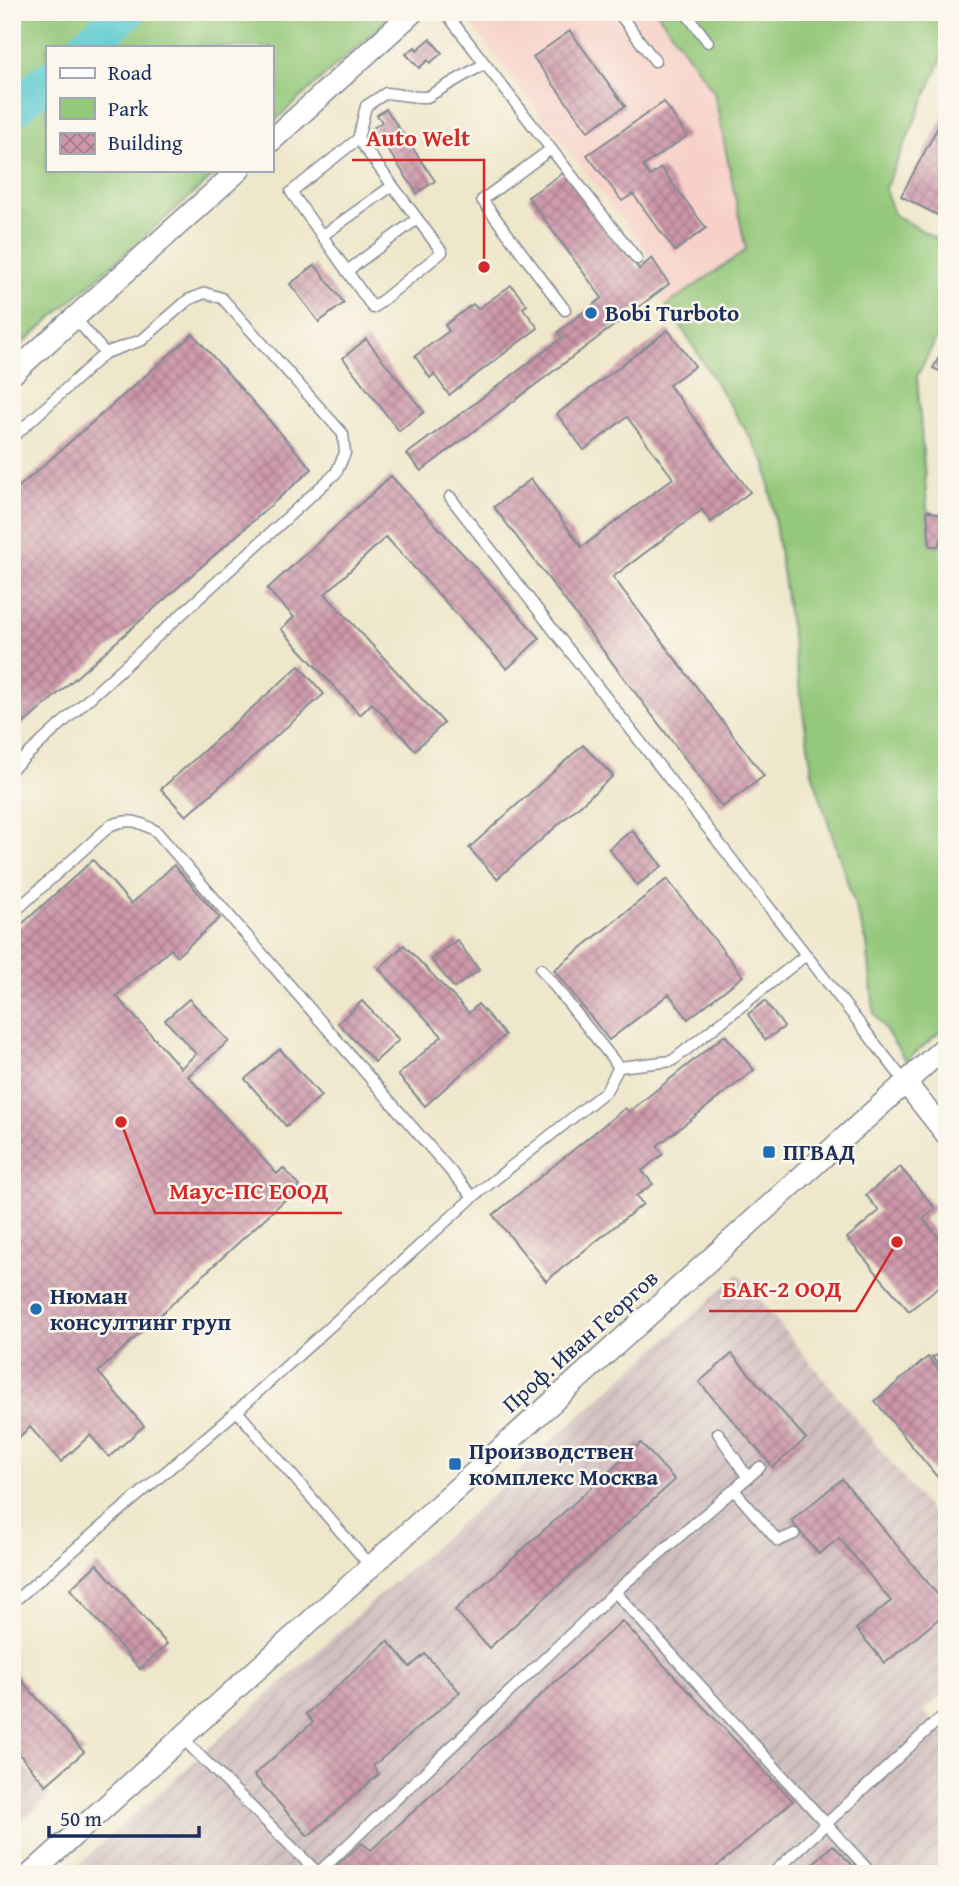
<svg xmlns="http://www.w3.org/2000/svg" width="959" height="1886" viewBox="0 0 959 1886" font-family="'Gentium Book Plus',serif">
<defs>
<pattern id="industrial-furrows" width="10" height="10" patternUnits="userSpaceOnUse" patternTransform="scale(1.75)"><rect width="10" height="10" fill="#d2bfc0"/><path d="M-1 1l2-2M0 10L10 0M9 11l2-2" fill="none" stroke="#b4a4a7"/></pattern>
<pattern id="building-cross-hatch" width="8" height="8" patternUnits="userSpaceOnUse" patternTransform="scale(1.75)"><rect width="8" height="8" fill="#cd97a9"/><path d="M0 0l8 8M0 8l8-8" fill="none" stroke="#a67c8d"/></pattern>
</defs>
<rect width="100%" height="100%" fill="#fbf7ec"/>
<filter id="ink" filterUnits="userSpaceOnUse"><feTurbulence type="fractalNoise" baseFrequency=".0143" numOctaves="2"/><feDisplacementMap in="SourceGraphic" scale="14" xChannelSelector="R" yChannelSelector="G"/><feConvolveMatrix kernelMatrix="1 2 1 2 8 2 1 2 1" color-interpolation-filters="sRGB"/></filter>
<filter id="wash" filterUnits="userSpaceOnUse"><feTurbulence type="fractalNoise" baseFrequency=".00686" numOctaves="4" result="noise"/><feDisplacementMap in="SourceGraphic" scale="28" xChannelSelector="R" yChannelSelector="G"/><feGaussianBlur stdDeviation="1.57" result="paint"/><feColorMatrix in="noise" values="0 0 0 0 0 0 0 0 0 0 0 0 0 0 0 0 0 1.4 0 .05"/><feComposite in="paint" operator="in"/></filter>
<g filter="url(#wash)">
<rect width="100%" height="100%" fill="#efe7cb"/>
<path fill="#f7d1c8" d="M461,12h196l57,80 32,158 -80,56 -6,-7 9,-15 -17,-26z"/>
<g fill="url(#industrial-furrows)">
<path d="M739,1274l208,258v159l-23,20 23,26v125l-13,12h-866z"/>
<path d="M12,1753l39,43 -39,34z"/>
</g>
<g fill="#94c87a" stroke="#587c6c" stroke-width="2">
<path d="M12,12h384l-125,112v-77h-224v123h173l-208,183z"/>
<path d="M657,12h290v35l-62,142 9,25 53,31v73l-30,58 13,169 8,1 9,-18v498l-41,35 -32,-48 -7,-70 -55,-171 -46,-309 -88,-141 -12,-16 80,-56 -32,-158z"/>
</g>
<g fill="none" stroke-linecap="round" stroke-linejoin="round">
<g stroke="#5dcad1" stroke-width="37">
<path d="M85,47l41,-35"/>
<path d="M12,110l35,-30"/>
</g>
</g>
<g id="blocks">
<g fill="url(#building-cross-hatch)">
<path d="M570,31l55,75 -37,25 -55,-74z"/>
<path d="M430,39l12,14 -12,10 -2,-3 -9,8 -13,-14 9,-7 2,3z"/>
<path d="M664,102l23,34 -44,30 7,10 11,-8 45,60 -31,23 -42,-57 -11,7 -35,-46z"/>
<path d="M386,109l49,72 -18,12 -44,-65 9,-6 -5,-7z"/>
<path d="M947,110v110l-46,-24z"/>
<path d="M566,171l73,98 13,-11 17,26 -248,187 -14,-17 155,-116 -4,-6 44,-34 -74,-101z"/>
<path d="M315,265l29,38 -25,19 -29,-38z"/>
<path d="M511,285l16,20 -4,3 15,20 -89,67 -15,-21 -4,4 -15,-22 34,-25 -4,-6 28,-21 5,5z"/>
<path d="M668,330l27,36 -26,19 81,107 -39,30 -9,-12 -89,67 151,199 -42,31 -228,-300 37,-28 51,68 91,-69 -46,-61 -43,33 -27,-36z"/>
<path d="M193,334l119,135 -300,265v-241z"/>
<path d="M366,339l58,73 -25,19 -56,-73z"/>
<path d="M947,343v32l-14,-7z"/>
<path d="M391,476l149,162 -33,31 -121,-132 -61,57 119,129 -29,27 -43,-47 -12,12 -79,-86 13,-12 -27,-28z"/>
<path d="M927,510l20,7v11l-9,18h-8z"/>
<path d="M299,666l25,28 -138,122 -25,-27z"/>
<path d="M583,745l30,31 -116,103 -28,-31z"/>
<path d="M632,830l30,36 -25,19 -28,-36z"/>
<path d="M93,860l38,44 43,-39 46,53 -43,38 -6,-7 -55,47 65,72 15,-14 -31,-34 24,-21 40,42 -41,35 89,98 6,-6 17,18 -202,186 46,54 -35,31 -19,-22 -29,27 -31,-35 -18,17v-511z"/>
<path d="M667,879l76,97 -55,43 -19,-25 -60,46 -55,-70z"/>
<path d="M457,940l22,30 -25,18 -23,-29z"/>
<path d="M404,945l65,68 9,-9 27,31 -80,71 -27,-31 44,-39 -63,-67z"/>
<path d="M362,1001l37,39 -24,22 -37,-39z"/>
<path d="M765,1001l19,26 -19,13 -17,-26z"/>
<path d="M725,1035l29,35 -97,76 6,8 -21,17 11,13 -17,12 7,8 -97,77 -53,-66 132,-107 4,4z"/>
<path d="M280,1049l41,47 -35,30 -41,-47z"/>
<path d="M900,1167l35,41 -12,11 24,28v33l-38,31 -62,-73 32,-27 -13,-16z"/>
<path d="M947,1352v23l-15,-18z"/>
<path d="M732,1354l74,85 -33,28 -74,-85z"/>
<path d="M928,1357l19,23v109l-72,-88z"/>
<path d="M641,1443l34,37 -186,168 -34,-38z"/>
<path d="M842,1479l105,127v6l-62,51 -29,-34 35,-28 -52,-63 -20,16 -28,-33z"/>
<path d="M97,1564l70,80 -27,25 -70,-80z"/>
<path d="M622,1621l171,180 -85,73h-380l34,-31 9,7z"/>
<path d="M388,1641l22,26 15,-13 35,38 -87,74 6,8 -71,62 -54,-61 59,-53 -7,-8z"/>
<path d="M12,1669l72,83 -38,33 -34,-39z"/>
<path d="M833,1845l28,29h-59z"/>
</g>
</g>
</g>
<g filter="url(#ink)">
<use href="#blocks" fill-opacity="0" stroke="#858b94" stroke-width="2"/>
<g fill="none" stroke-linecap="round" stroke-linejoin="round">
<g stroke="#858b94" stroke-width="13">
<g id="lane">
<path d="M445,12l106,137 -69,51 83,110"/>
<path d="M618,12l37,49"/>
<path d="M685,12l23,30"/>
<path d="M358,139l84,113 -69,56 -82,-116 67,-53 8,-33 20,-13 32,4h9l57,-33"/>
<path d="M551,149l86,110"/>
<path d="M322,236l70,-50"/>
<path d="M347,271l70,-52"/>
<path d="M75,318l30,35"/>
<path d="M12,438l93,-85 37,-13 46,-40 17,-7 17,5 121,136 2,19 -9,20 -324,296"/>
<path d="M450,497l455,585"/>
<path d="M12,914l99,-89c20,-7 27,-4 45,6l317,366"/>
<path d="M619,1067l53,-6 134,-106"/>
<path d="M237,1411l134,156"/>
<path d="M718,1433l30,45"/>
<path d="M734,1490l44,51 16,-7"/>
<path d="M615,1592l257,282"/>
<path d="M12,1603l225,-192 236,-214 133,-106 13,-24 -78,-98"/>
<path d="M181,1737l137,136"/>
<path d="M317,1874l298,-282 145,-125"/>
<path d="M772,1874l175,-162"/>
</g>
</g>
<g stroke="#858b94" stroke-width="24">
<g id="street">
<path d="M271,141l142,-129"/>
<path d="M12,374l227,-204"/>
<path d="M905,1082l42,53"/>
<path d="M31,1874l916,-829"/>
</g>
</g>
<use href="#lane" stroke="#fff" stroke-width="10"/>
<use href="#street" stroke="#fff" stroke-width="21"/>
</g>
</g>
<g fill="#1f6fb2" stroke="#fbf7ec" stroke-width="2.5">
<circle cx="591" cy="313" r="7"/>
<rect x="762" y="1145" width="14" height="14" rx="3.5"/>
<circle cx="36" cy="1309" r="7"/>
<rect x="448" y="1457" width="14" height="14" rx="3.5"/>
</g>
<g text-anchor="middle" stroke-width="5" stroke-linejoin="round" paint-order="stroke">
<g font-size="23" font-weight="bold" fill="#1b2f5e" stroke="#fbf7ec" text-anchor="start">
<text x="605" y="321">Bobi Turboto</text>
<text x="783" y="1160">ПГВАД</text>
<text x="50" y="1304">Нюман<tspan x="50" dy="26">консултинг груп</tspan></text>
<text x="469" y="1459">Производствен<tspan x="469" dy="26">комплекс Москва</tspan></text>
</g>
<g font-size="23" fill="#1b2f5e" stroke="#fbf7ec">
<text transform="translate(580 1341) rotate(-42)" y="8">Проф. Иван Георгов</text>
</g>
</g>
<path fill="none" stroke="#d62828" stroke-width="2.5" d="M484 267L484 160H352M121 1122L155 1213H342M897 1242L856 1311H709"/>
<g fill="#d62828" stroke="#fbf7ec" stroke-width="2.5">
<circle cx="484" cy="267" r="7"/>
<circle cx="121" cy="1122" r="7"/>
<circle cx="897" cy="1242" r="7"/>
</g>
<g font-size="24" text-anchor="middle" font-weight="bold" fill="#d62828" stroke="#fbf7ec" stroke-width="5" stroke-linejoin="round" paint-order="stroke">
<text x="418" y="146">Auto Welt</text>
<text x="249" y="1199">Маус-ПС ЕООД</text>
<text x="782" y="1297">БАК-2 ООД</text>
</g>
<rect width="959" height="1886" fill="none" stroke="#fbf7ec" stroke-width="42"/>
<rect x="46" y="46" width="228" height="126" fill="#fbf7ec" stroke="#a1a7b3" stroke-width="2"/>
<rect x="60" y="68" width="35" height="10" fill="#ffffff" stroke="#a1a7b3" stroke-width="2"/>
<text x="108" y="80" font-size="21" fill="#1b2f5e">Road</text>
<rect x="60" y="98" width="35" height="21" fill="#94c87a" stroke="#a1a7b3" stroke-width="2"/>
<text x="108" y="116" font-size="21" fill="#1b2f5e">Park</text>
<rect x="60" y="133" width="35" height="21" fill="url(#building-cross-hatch)" stroke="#a1a7b3" stroke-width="2"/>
<text x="108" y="150" font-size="21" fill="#1b2f5e">Building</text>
<path d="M49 1826v10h150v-10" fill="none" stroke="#1b2f5e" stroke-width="3.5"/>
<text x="60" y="1826" font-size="21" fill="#1b2f5e" stroke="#fbf7ec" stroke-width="5" paint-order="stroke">50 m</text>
</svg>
